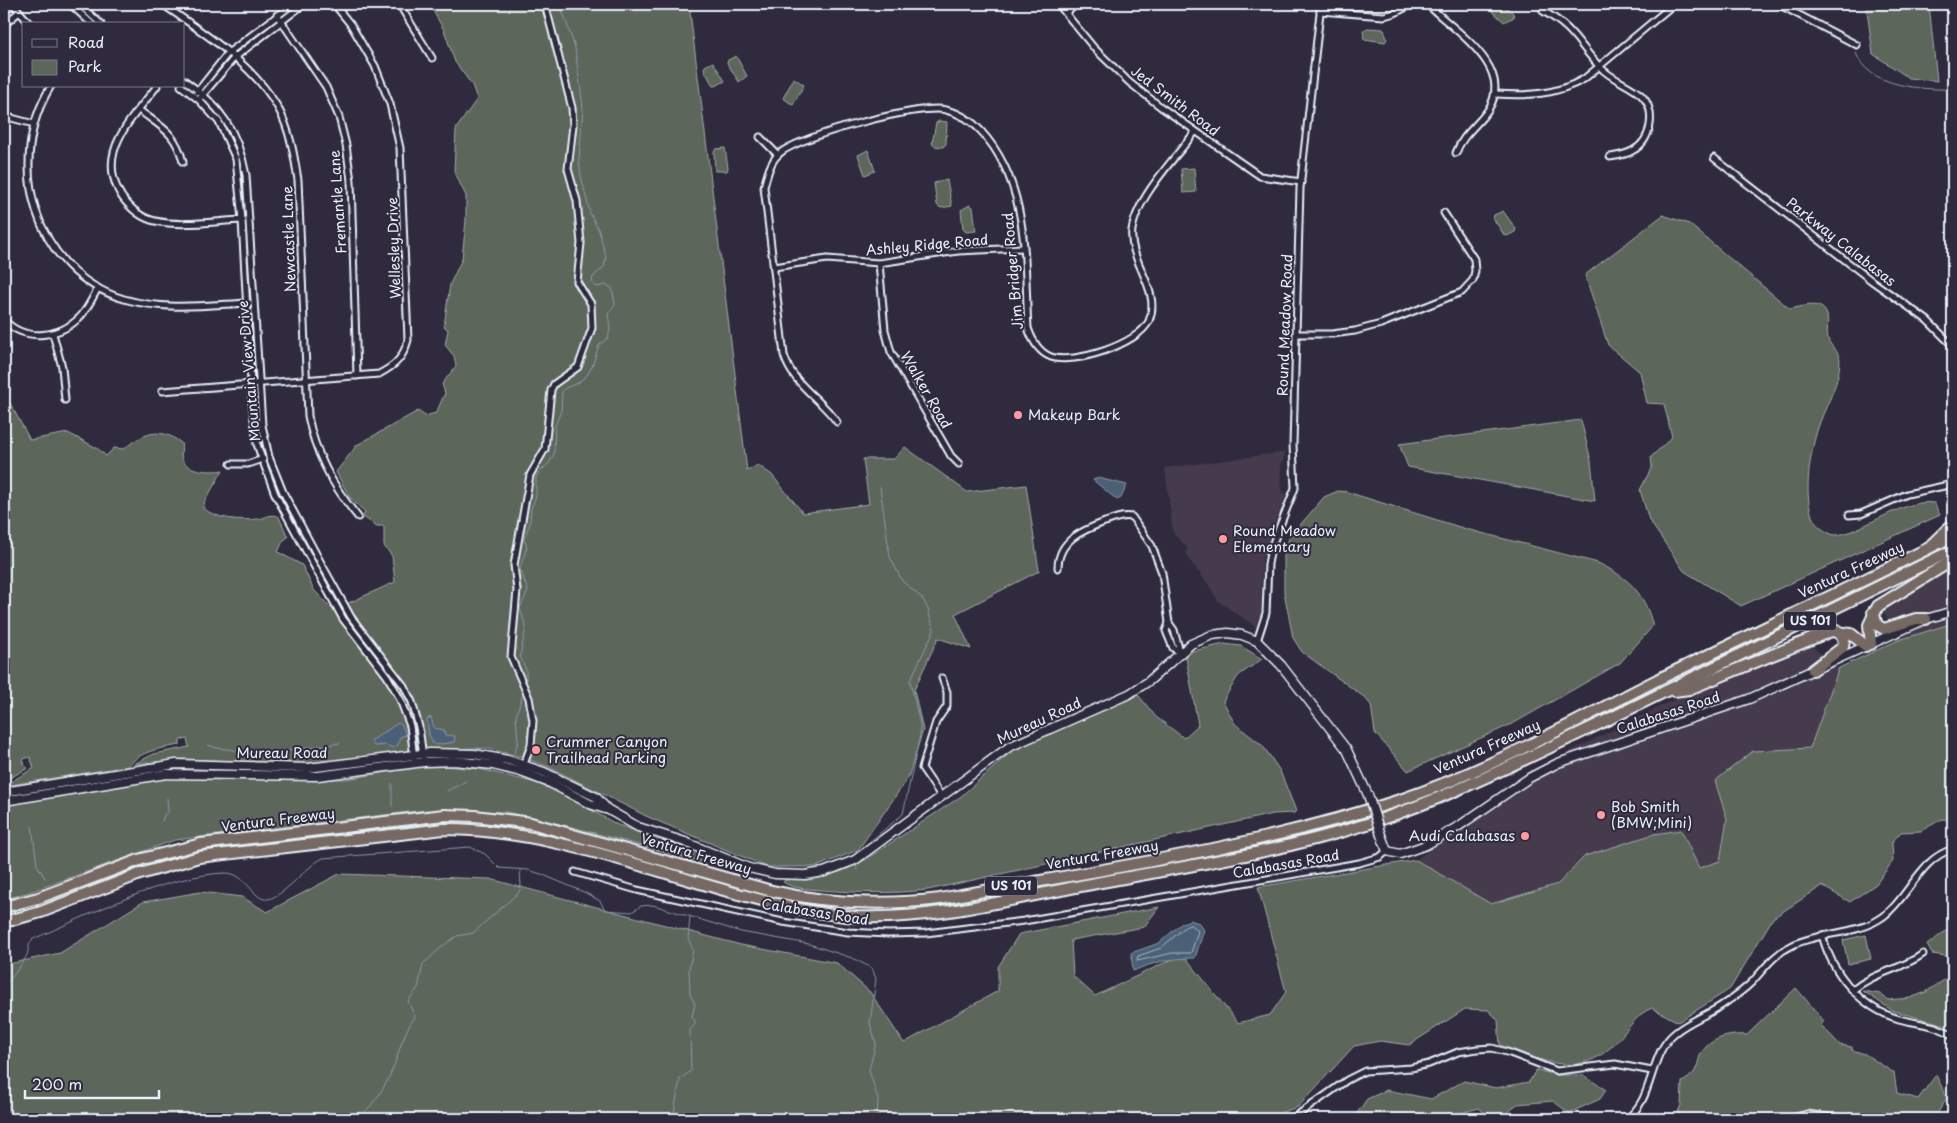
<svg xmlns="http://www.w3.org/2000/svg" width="1957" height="1123" viewBox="0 0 1957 1123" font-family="'Playpen Sans',sans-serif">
<rect width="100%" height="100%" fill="#2f2a3d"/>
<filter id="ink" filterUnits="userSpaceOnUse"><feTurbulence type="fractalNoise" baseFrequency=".02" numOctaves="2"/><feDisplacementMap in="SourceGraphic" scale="10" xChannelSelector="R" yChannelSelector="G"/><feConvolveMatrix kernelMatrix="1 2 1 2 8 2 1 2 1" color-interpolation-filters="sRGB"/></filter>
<g filter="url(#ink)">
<g fill="#443a4e">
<path d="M1286,452l-5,13 1,26 4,4 -24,65 -1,52 -5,15 -38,-26 -9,-16 -19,-24 -4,-9 1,-5 -14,-14 -8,-65z"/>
<path d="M1953,565v58l-57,18 -13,-31z"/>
<path d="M1812,647l27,21 -29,80 -57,3 -38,30 12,38 -7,42 -21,7 -18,-38 -96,26 -27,28 -67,20 -75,-44 117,-90 136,-68z"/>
</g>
<g fill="#5d665a" stroke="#a2aca9">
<path d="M429,4h260l58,467 11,-6 14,10 31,38 66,-9 -6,-45h31l11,-12 62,45 59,-7 13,86 -84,43 16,35 -33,-11 -24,52 9,40 -15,48 -50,72 -42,17h-49l-119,-50 -99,-50 -27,-10 -33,-8 -16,-1 -164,16 -126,-5 -49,5 20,-10 35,-7 -2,-8 -7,1v5c-18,3 -41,6 -51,21l-125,20 30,-18 -4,-11 -7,2 2,7 3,2 -24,13v-389l26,48 38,-7 29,15 9,8 8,-8 10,1c19,-16 36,-23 57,-6 2,6 -1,11 1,16 5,13 31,13 41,11l-18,31 -2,7c13,11 37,13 54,11 9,0 12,-7 22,-2l9,20 -5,4 -5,11 24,13 12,25 19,20 62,-28 -3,-26 -8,-10v-20h-7l-14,-9 2,-5 -15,-14 -14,-26 21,-27 61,-34 7,5 11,-3 9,-20 -3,-9 14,-18 -2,-10 -9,-11 3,-15 -4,-4 6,-42 12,-25 4,-39v-24l-12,-25 2,-42 21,-30 -5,-14 -17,-23 -11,-32z"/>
<path d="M1493,4h10l10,9 1,4 -10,5 -14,-13z"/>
<path d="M1866,4h63l8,77 -28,-3 -36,-24z"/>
<path d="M1368,28l16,1 3,10 -2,3 -21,-3 -1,-9z"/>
<path d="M736,56l11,20 -8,6 -12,-19 1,-3z"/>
<path d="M713,62l12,19 -9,5h-3l-9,-17 1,-3z"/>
<path d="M794,78l10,7 -11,20 -10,-7z"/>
<path d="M939,121l8,1 -1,22 -3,3 -9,-1 -2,-3 4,-20z"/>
<path d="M725,148l3,20 -1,3h-12l-1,-20 2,-2z"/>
<path d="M868,150l7,21 -10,4 -7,-20z"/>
<path d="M1194,168l2,24 -13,1 -2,-24z"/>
<path d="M947,180l5,26 -11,2 -4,-3 -3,-22z"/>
<path d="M970,205l3,2 3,24 -10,1 -3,-3 -2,-19z"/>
<path d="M1503,211l13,18 -1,3 -8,4 -3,-1 -11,-17 1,-3z"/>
<path d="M1663,215l26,9 101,85c11,-2 32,-10 37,6 2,7 -1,16 1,23 1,9 12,12 12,23 -1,23 -12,40 -20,61 -9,25 -17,68 -8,94 3,9 11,14 19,18 18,8 70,-37 103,-31l6,12 -199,91 -57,-35 -35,-51 -9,-30 12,-23 -1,-10 21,-20 -8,-33 -17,-1 -7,-31 -32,-27 -23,-70z"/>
<path d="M1581,420l10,41 4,40 -187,-34 -9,-23z"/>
<path d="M1338,491l9,1 119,37 132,34c31,15 46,29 55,63l-33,37 -106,60 -106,48 -33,-38 -4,-28 -7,-8 -62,-45 -9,-14 -9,-46v-37l5,-17 35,-41z"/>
<path d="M1953,623v197l-11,-1 -21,12 -20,1 -9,10 1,19 -17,23 -26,18 -28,-16 -49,32 -43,71 -52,33 -26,-14c-14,5 -23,20 -33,31 -38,43 -74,22 -119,6l-2,-25 -10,-10 -23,-1 -56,36 -29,-4 -26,5 -56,61 -37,12h-1257v-154l56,-12 83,-51 57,-10 42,5 25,15 72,-38 151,5 251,66 96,18 33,29 34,51 94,-52v-24l21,-33 140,-27 -15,20 -73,13 2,36 22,20 88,-42 55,69 32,-8 16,-23 -28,-105 158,-27 75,44 67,-20 27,-28 69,-22 27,-4 18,38 21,-7 7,-42 -12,-38 38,-30 57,-3 29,-80 57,-27z"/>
<path d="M1224,644l17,2 21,13 -24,17 -15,25 12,23 28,22 17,25 16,40 -2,2 -21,1 -345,76c-40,4 -68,3 -108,0 -11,-1 -27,-1 -37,-8l2,-2 37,-3 20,-6 23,-11 95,-63 52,-46 124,-56 3,1 17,21 28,21 14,-13 -12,-68 3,-5z"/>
<path d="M430,765l50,4 56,14 22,9 60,33 85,29 -1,8 -130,-35 -66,-15 -80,-2 -251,30 -145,52 -26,7v-94l166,-28 176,2z"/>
<path d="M1947,930l4,4 -1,3 3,4v16l-21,-3 -5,-9z"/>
<path d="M1866,935l5,24 -23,5 -5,-24z"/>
<path d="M1953,974v45l-7,6 -53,-14 -30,-20 17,3 8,6 22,-2 16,-6z"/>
<path d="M1796,988l28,33 -3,4 19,20 12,2v3l13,4 29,19 3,20 21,6 18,-24 11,23 -13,21h-259l6,-14 1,-23c22,-12 11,-22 24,-35 10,-11 28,-13 41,-12z"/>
<path d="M1536,1070l21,5h26l23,15 -6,9 -31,14 -16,-12 -36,3 -15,15h-11l-12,-11 -15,4 -4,7h-107l14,-20 20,-9 44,9 33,-18 32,7 33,-6z"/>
</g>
<g fill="#4c6077" stroke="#8a9aab">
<path d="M1098,478l29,7 -6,13 -4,2 -24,-20z"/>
<path d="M431,717l3,11 10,2 1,5 10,1 -1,6 -18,3 -3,-2 -4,-8 -2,-16z"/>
<path d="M398,723l4,2 4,10 -6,2 -2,8 -5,3 -8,-3 -11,1 -3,-5z"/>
<path d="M1190,920l9,3 5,7 -9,28c-23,0 -41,4 -62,13l-2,-18 28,-10 23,-20z"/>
</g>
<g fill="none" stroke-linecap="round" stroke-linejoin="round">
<path stroke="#aab7c4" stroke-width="1" d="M1191,925l7,6 -7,22h-19l-35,8 1,-5 23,-8 24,-21z"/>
<g stroke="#8a9aab" stroke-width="1">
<path d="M1856,53c11,34 67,37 97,36"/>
<path d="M526,684v-14l-6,-14 6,-29 -6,-19 8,-17 -8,-23 7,-21 -3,-8 6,-16 1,-14 5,-13v-20l14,-14 4,-8 1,-28 6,-15 1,-19 3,-4 13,-5 9,-8 5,-8 7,-22 9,-7 2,-9 -2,-15 7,-10 -3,-16 -6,-3 -9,2 -5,-4 1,-6 11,-10 2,-10 -7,-26 -9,-18 -9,-37 -2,-16 4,-53 -8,-59 -15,-44"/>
<path d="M208,745l9,3 50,6 73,-11"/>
<path d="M514,753l4,-11 -2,-26 8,-26"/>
<path d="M392,783v23"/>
<path d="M447,791l19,-10"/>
<path d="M162,821l2,-6 4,-2 -1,-15"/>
<path d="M32,826l5,39 8,13"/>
<path d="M856,856v-3l47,-39 17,-79v-11l-10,-43 24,-51 -6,-21 -6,-11 -20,-17 -12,-24 -10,-70"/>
<path d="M856,863l1,7"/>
<path d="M4,986c8,-8 16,-19 22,-29 3,-6 2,-14 7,-18 55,-23 132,-64 192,-66 21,-1 29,29 43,26 18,-4 37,-32 55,-41l147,-11 15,7 14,14 29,2 13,4 45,19 14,8 5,9 27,2 9,-6 12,-1 88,27 68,12 43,14 20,10 4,11 -6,44 6,20 -7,27 9,29 -1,17 -2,3"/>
<path d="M358,1119c14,-13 24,-27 32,-44 9,-19 12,-42 25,-58l-7,-16 10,-13 5,-24 21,-19 13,-9 16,-3 46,-41 2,-5 -1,-16"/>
<path d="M680,1119l-6,-6 6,-34 11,-8 -1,-41 6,-7 -4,-6 3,-13 -5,-10 -1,-25 4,-19 -5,-12 2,-21"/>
</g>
<g stroke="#e8f1f8" stroke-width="9">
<g id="street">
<path d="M13,4l17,20"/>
<path d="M70,4l22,20"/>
<path d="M79,4l22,20"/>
<path d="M162,4c38,26 92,61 115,102 13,23 17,48 21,74l10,236c7,37 26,72 50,101"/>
<path d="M399,4l33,54"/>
<path d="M1058,4l36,44 36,35 31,24 99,69 41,6"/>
<path d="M1427,4c26,26 89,63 61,106 -10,15 -26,25 -32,43"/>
<path d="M1778,4l79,41"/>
<path d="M1320,11l64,5 11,-3 17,-9"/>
<path d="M1543,11c32,18 34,32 57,56 12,13 29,17 41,28 16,15 11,46 -9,56 -7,4 -15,5 -22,6"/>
<path d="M1066,13l11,-9"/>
<path d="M277,15l49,72 13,30 7,28 5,36 6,195"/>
<path d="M4,25l15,-13"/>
<path d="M184,80c36,25 54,51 62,95l16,250 7,32 14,35 38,71 30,54 53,69 8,16 7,25 4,30"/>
<path d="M51,86c-47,76 -17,186 73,213 41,12 83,6 125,4"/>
<path d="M157,86c-25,33 -63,67 -35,111 8,11 19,21 33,24 28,6 60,0 88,-1"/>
<path d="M181,86l18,14 20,22 17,37 6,61 10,182 5,42 5,15 13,35 68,125 44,57 12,21 11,29 4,32"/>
<path d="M197,92l31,-39 65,-49"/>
<path d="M1496,94c31,2 60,1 88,-15l90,-75"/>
<path d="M201,97l33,-39 70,-54"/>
<path d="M139,110c22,17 37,22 44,52"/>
<path d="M4,116l30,8"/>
<path d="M760,137l18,18"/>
<path d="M1714,158l158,123 55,39 26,26"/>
<path d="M879,263l6,67 6,22 60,104 8,8"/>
<path d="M774,267l53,-8 52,4 79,-12 65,-3"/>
<path d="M4,320c22,23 57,17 77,-4 7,-8 12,-19 17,-28"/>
<path d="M53,334l9,33 3,33"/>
<path d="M1296,334h36l23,-3 26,-7 81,-32 11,-12 2,-9 -1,-12 -30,-46"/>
<path d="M162,391l217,-17c17,-9 24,-16 29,-34l-8,-192 -10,-44 -15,-38 -24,-41 -17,-21"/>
<path d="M837,422c-16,-23 -45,-38 -53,-67l-20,-168c3,-11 6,-26 16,-34 20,-17 140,-50 166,-43 13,3 26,11 35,21 49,54 43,129 47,197 4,12 10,24 23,29 22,8 88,-13 98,-36 13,-31 -21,-60 -17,-91 5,-33 43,-72 63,-98"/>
<path d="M231,464h17l15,-5"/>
<path d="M1849,515l12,-1 46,-20 46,-10"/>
<path d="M1058,568c0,-28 25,-38 47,-46 10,-3 17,-7 27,-5l20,29 10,27 7,50 -3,8 7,17 7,4"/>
<path d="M1169,623l5,7 6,22"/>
<path d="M1257,641l9,-28 2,-49 3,-16 24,-60 -2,-43 7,-257 21,-184"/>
<path d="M523,767l8,-22 2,-24 -4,-23 -18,-41 6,-67 -3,-25 16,-90 15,-26 6,-59 3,-6 24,-17 14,-39 -1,-24 -14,-22 4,-39 -4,-42 -9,-32 5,-44 -1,-17 -27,-104"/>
<path d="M941,796l-19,-28 14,-46 11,-16v-14l-5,-14"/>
<path d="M575,872l62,18 146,32 65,10 40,2 38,-1 98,-12 335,-58 21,-6 7,-6"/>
<path d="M1822,935c10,38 38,73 77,84 18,5 39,5 54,17"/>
<path d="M1853,990c21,-18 46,-19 70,-36"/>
<path d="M1292,1119l55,-39 18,-9 46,-3 18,-4 29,-12 19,-3 15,-1 18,5 47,18 58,-7 37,7"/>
<path d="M1626,1119c29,-19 22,-66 50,-87 15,-12 34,-18 49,-29 9,-6 19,-13 27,-21 12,-13 22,-28 39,-36 29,-15 66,-10 93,-30 26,-20 35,-57 69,-67"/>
<path d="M1788,1119l19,-5 34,5"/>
</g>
</g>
<g stroke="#e8f1f8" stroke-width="11">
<g id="secondary">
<path d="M4,792l172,-28 132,4 122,-15 44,1 34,6 36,12 52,25 11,12 31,18 47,15 64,26 26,6 30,1 19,-3 31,-12 154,-113 120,-53 20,-13 42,-37 21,-9 16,-2 14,2 15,6 24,24 66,85 21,45"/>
<path d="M4,801l162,-27 152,2 106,-14 30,-1 39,4 28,7 29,11 40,21 15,5"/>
<path d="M1381,835l6,16 13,3 26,-9 33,-19 70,-48 29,-15 191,-64 177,-80 27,-8"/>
</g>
</g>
<g stroke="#e8f1f8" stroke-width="14">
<g id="highway">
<path d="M1932,544l21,-20"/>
<path d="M1873,612l4,13 7,4 32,-10h10"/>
<path d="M1871,644l-2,-19 9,-19 75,-46"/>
<path d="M1813,670l30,-23 1,-7 -7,-10"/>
<path d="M1674,691l15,-2 142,-58 20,3 15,12"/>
<path d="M4,907l34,-9 104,-39 59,-15 243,-29 31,1 56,7 237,67c58,14 113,16 172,9 155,-29 313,-50 463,-100 87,-30 173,-78 256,-120 98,-48 197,-94 294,-143"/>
<path d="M4,922l37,-10 99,-38 59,-17 245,-28c96,0 188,35 280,61 44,12 87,24 133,27 77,3 154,-18 229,-32 94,-18 190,-32 281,-61 81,-26 158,-65 234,-101 118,-57 235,-115 352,-173"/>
</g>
</g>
<use href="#street" stroke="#2f2a3d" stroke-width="5"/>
<use href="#secondary" stroke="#2f2a3d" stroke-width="8"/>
<use href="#highway" stroke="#766964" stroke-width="10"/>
<g stroke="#e8f1f8" stroke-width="11" stroke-linecap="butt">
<path id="secondary-bridge" d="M1368,795l13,40"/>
</g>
<use href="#secondary-bridge" stroke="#2f2a3d" stroke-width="8"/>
</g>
</g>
<g fill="#ff9aa2" stroke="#2f2a3d" stroke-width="2">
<circle cx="1018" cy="415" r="5"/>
<circle cx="1223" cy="539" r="5"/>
<circle cx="536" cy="750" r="5"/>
<circle cx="1601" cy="815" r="5"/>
<circle cx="1525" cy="836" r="5"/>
</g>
<g text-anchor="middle" stroke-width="4" stroke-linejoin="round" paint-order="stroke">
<g fill="#2f2a3d" stroke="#b0b5c0" stroke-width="1">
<rect x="1784" y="611.5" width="52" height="19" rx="4"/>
<rect x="985" y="876.5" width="52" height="19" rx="4"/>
</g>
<g font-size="12" font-weight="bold" fill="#e8f1f8">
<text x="1810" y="625">US 101</text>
<text x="1011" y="890">US 101</text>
</g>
<g font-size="14" fill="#e8f1f8" stroke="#2f2a3d">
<text transform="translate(1175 101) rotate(37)" y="5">Jed Smith Road</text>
<text transform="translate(338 202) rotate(-94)" y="5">Fremantle Lane</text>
<text transform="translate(289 239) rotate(-92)" y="5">Newcastle Lane</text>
<text transform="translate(1841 242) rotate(38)" y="5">Parkway Calabasas</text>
<text transform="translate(927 245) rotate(-5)" y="5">Ashley Ridge Road</text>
<text transform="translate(394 248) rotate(-92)" y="5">Wellesley Drive</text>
<text transform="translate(1013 271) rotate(-95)" y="5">Jim Bridger Road</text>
<text transform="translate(1285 325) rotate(-88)" y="5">Round Meadow Road</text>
<text transform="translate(249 371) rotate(-95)" y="5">Mountain View Drive</text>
<text transform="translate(926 390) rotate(60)" y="5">Walker Road</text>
<text transform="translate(1851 570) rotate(-25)" y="5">Ventura Freeway</text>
<text transform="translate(1668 713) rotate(-18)" y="5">Calabasas Road</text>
<text transform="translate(1039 721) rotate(-25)" y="5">Mureau Road</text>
<text transform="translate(1487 747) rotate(-24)" y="5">Ventura Freeway</text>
<text x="282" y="758">Mureau Road</text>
<text transform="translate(278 820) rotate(-7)" y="5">Ventura Freeway</text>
<text transform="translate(696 854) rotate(16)" y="5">Ventura Freeway</text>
<text transform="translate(1102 855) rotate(-10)" y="5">Ventura Freeway</text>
<text transform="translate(1286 864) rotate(-10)" y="5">Calabasas Road</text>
<text transform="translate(815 912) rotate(9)" y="5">Calabasas Road</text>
</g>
<g font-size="14" fill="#e8f1f8" stroke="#2f2a3d" text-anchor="start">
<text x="1028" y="420">Makeup Bark</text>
<text x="1233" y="536">Round Meadow<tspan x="1233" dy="16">Elementary</tspan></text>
<text x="546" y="747">Crummer Canyon<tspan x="546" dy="16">Trailhead Parking</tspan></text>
<text x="1611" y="812">Bob Smith<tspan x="1611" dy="16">(BMW;Mini)</tspan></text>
<text x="1515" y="841" text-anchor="end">Audi Calabasas</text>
</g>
</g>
<rect width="1957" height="1123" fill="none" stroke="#2f2a3d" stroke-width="20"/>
<rect x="10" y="10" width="1937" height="1103" fill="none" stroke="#e8f1f8" stroke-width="2" filter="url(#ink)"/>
<rect x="22" y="22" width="162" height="65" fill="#2f2a3d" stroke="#797a88"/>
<rect x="32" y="39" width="25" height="8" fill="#2f2a3d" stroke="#797a88"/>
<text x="68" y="48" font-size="15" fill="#e8f1f8">Road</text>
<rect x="32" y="60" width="25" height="15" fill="#5d665a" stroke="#797a88"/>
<text x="68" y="72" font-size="15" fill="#e8f1f8">Park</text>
<path d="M25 1090v8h134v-8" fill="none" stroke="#e8f1f8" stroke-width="2.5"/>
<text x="32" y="1090" font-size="15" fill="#e8f1f8" stroke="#2f2a3d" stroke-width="4" paint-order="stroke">200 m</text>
</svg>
